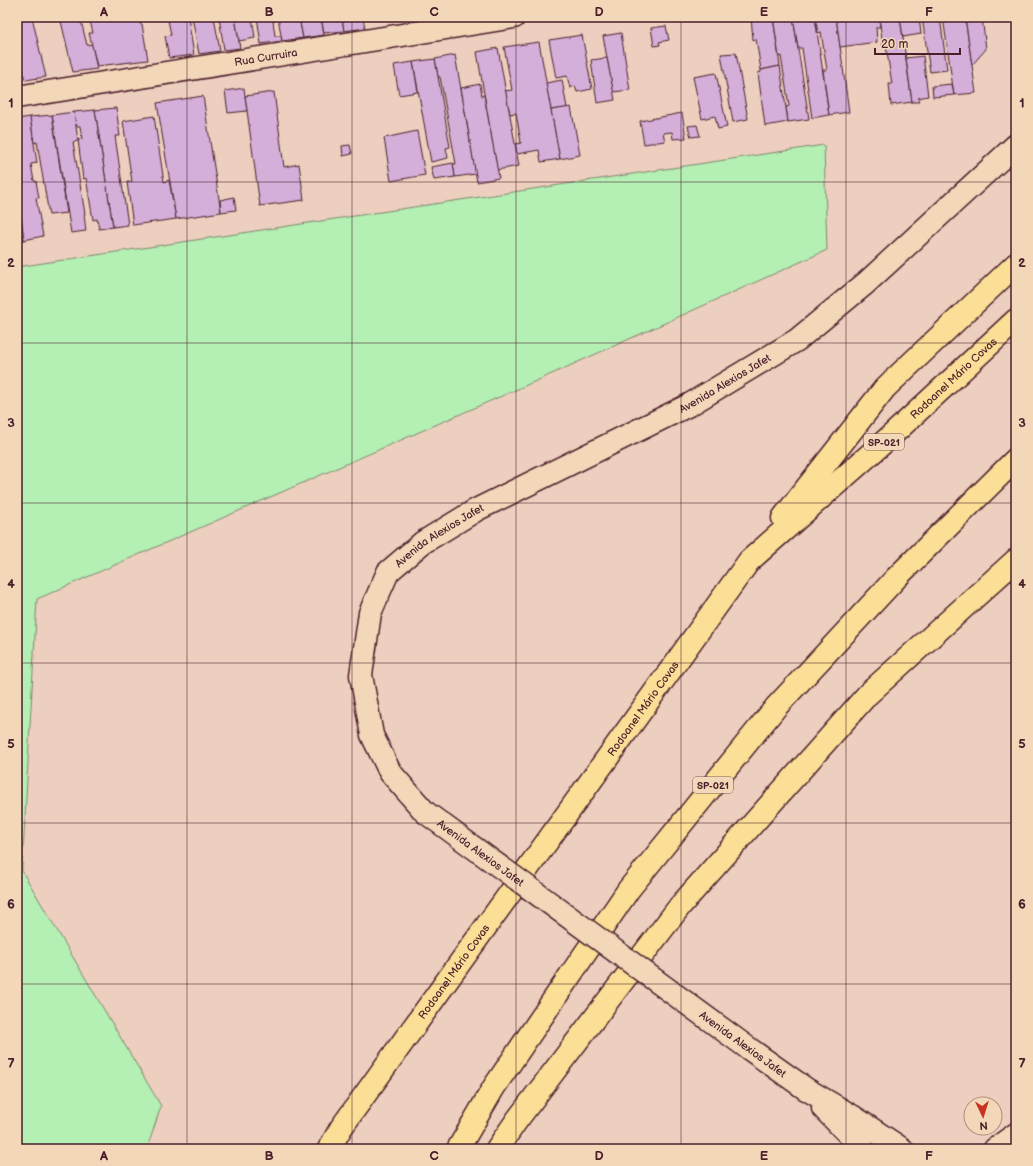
<svg xmlns="http://www.w3.org/2000/svg" width="1033" height="1166" viewBox="0 0 1033 1166" font-family="'Balsamiq Sans',sans-serif">
<rect width="100%" height="100%" fill="#edcfbf"/>
<filter id="ink" filterUnits="userSpaceOnUse"><feTurbulence type="fractalNoise" baseFrequency=".025" numOctaves="2"/><feDisplacementMap in="SourceGraphic" scale="8" xChannelSelector="R" yChannelSelector="G"/><feConvolveMatrix kernelMatrix="1 2 1 2 8 2 1 2 1" color-interpolation-filters="sRGB"/></filter>
<g filter="url(#ink)">
<path fill="#b4efb3" stroke="#7f876f" d="M824,145l3,105 -291,131 -499,218 -15,272 139,235 -14,43h-130v-882z"/>
<g fill="#d3afd9" stroke="#4a1f2b">
<path d="M17,17h15l14,60 -21,3 -8,-35z"/>
<path d="M60,17h20l7,28 5,-1 5,25 -24,3z"/>
<path d="M89,17h50l1,7h2l6,36 -51,6 -8,-33h4z"/>
<path d="M188,17l6,38 -25,3 -4,-22 6,-1 -3,-15z"/>
<path d="M192,17h22l6,34 -21,3z"/>
<path d="M219,17h16l5,31 -16,2z"/>
<path d="M235,17h17l3,21 -16,3z"/>
<path d="M257,17h17l1,4h-2l2,15h6l1,5 -21,3z"/>
<path d="M278,17h21l4,21 -21,3z"/>
<path d="M299,17h22l3,18 -21,3z"/>
<path d="M321,17h21l2,14 -20,2z"/>
<path d="M342,17h21l2,11 -21,3z"/>
<path d="M751,17h22l7,49 -19,4 -5,-31 -3,1z"/>
<path d="M773,17h20l16,102 -21,3 -2,-15 3,-1 -8,-50 -2,1z"/>
<path d="M793,17h22l14,98 -17,3 -10,-70h-4z"/>
<path d="M815,17h21l13,95 -20,3 -6,-45h4l-6,-38 -3,1z"/>
<path d="M836,17h43l1,10h-4l1,15 -37,5z"/>
<path d="M879,17h21l12,85 -21,3 -2,-21h3l-6,-38h-3z"/>
<path d="M900,17h19l2,17 -18,3z"/>
<path d="M922,17h18l7,53 -17,2z"/>
<path d="M943,17h22l11,76 -22,2z"/>
<path d="M965,17h17l4,32 -14,16z"/>
<path d="M666,26l3,14 -10,2 1,3 -6,1 -3,-18z"/>
<path d="M621,33l9,57 -17,2 -10,-56z"/>
<path d="M582,35l10,54 -15,3 -2,-6 -5,2 -3,-12 -11,2 -7,-38z"/>
<path d="M539,42l21,117 -19,3 -2,-12 -22,4 -2,-10 6,-1 -5,-30 -6,1 -5,-23 7,-1 -8,-43z"/>
<path d="M498,48l21,118 -22,4 -20,-118z"/>
<path d="M736,53l12,66 -15,3 -12,-68z"/>
<path d="M455,55l21,119 -21,3 -2,-13h3l-16,-87h-2l-3,-18z"/>
<path d="M923,56l5,40 -10,2 1,4h-7l-6,-44z"/>
<path d="M607,58l8,42 -18,3 -6,-43z"/>
<path d="M435,59l15,88 -4,1 2,10 -17,4 -18,-100z"/>
<path d="M413,62l5,30 -19,3 -5,-30z"/>
<path d="M780,66l8,56 -23,4 -7,-53 3,-1v-2z"/>
<path d="M716,73l11,54 -9,2 -3,-13 -13,3 -9,-42z"/>
<path d="M562,80l5,28 -16,2 -5,-27z"/>
<path d="M480,84l2,12 2,-1 15,83 -22,4 -16,-94z"/>
<path d="M952,84l2,11 -21,2 -1,-11z"/>
<path d="M244,88l3,23 -19,2 -3,-22z"/>
<path d="M274,92l10,75 15,-3 5,36 -44,6 -15,-110z"/>
<path d="M203,96l18,116 -45,7 -19,-116z"/>
<path d="M571,107l9,48 -20,4 -9,-49z"/>
<path d="M116,108l4,28h-5l13,89 -15,2 -18,-117z"/>
<path d="M95,110l18,117 -14,2 -2,-10 -4,1 -7,-42 -3,1 -5,-39 4,-1 -2,-13h-4l-2,-14z"/>
<path d="M74,112l4,29 -5,1 12,72h-1l2,17 -15,2 -19,-118z"/>
<path d="M682,113l4,25 -13,1 -1,-7 -9,1 2,8 -21,3 -4,-23z"/>
<path d="M52,115l15,98 -18,2 -12,-73 -3,1 -4,-26z"/>
<path d="M154,116l10,66 5,-2 7,39 -43,6 -6,-43h5l-9,-61z"/>
<path d="M30,117l7,46 -6,1 3,17h2l3,17h-3l7,38 -19,4 -7,-50v-71z"/>
<path d="M697,125l3,11 -9,1 -3,-11z"/>
<path d="M417,131l8,44 -34,6 -7,-43z"/>
<path d="M350,145l2,9 -9,2 -1,-10z"/>
<path d="M453,163l2,14 -21,3 -3,-13z"/>
<path d="M234,197l2,13 -15,2 -1,-12z"/>
<path d="M21,215l3,25 -7,1v-25z"/>
</g>
<g fill="none" stroke-linecap="round" stroke-linejoin="round">
<g stroke="#4a1f2b" stroke-width="25">
<g id="minor">
<path id="s1" d="M17,97l497,-80"/>
</g>
</g>
<g stroke="#4a1f2b" stroke-width="25">
<g id="secondary">
<path id="s2" d="M425,812l-35,-40 -18,-37 -11,-60 9,-62 18,-41 34,-29 54,-33 213,-105 108,-65 69,-57 150,-138"/>
<path d="M748,1048l58,41 46,27 50,33"/>
<path d="M823,1108l40,41"/>
<path d="M995,1149l21,-15"/>
</g>
</g>
<g stroke="#4a1f2b" stroke-width="25">
<g id="motorway">
<path d="M783,518l102,-130 131,-124"/>
<path id="s3" d="M329,1149l12,-21 408,-567 143,-126 124,-115"/>
<path d="M458,1149l36,-62 135,-198 147,-182 121,-130 119,-118"/>
<path d="M497,1149l20,-29 163,-214 188,-212 148,-134"/>
</g>
</g>
<use href="#minor" stroke="#f3d7b9" stroke-width="22"/>
<use href="#secondary" stroke="#f3d7b9" stroke-width="22"/>
<use href="#motorway" stroke="#fbdf96" stroke-width="22"/>
<g stroke="#4a1f2b" stroke-width="25" stroke-linecap="butt">
<g id="secondary-bridge">
<path id="s4" d="M425,812l323,236"/>
</g>
</g>
<use href="#secondary-bridge" stroke="#f3d7b9" stroke-width="22"/>
</g>
</g>
<path fill="none" stroke="#4a1f2b" stroke-width="1" stroke-opacity="0.55" d="M187,17v1132M352,17v1132M516,17v1132M681,17v1132M846,17v1132M17,182h999M17,343h999M17,503h999M17,663h999M17,823h999M17,984h999"/>
<g text-anchor="middle" stroke-width="3" stroke-linejoin="round" paint-order="stroke">
<g fill="#f3d7b9" stroke="#7d5656" stroke-width="1">
<rect x="864" y="434" width="40" height="16" rx="3"/>
<rect x="693" y="777" width="40" height="16" rx="3"/>
</g>
<g font-size="10" font-weight="bold" fill="#4a1f2b">
<text x="884" y="446">SP-021</text>
<text x="713" y="789">SP-021</text>
</g>
<g font-size="11" fill="#4a1f2b" stroke="#f3d7b9">
<text dy="4" stroke="none"><textPath href="#s1" startOffset="252">Rua Curruira</textPath></text>
<text dy="4" stroke="none"><textPath href="#s3" startOffset="997">Rodoanel Mário Covas</textPath></text>
<text dy="4" stroke="none"><textPath href="#s2" startOffset="650">Avenida Alexios Jafet</textPath></text>
<text dy="4" stroke="none"><textPath href="#s2" startOffset="326">Avenida Alexios Jafet</textPath></text>
<text dy="4" stroke="none"><textPath href="#s3" startOffset="541">Rodoanel Mário Covas</textPath></text>
<text dy="4" stroke="none"><textPath href="#s4" startOffset="69">Avenida Alexios Jafet</textPath></text>
<text dy="4" stroke="none"><textPath href="#s3" startOffset="217">Rodoanel Mário Covas</textPath></text>
<text transform="translate(743 1044) rotate(36)" y="4">Avenida Alexios Jafet</text>
</g>
</g>
<rect width="1033" height="1166" fill="none" stroke="#f3d7b9" stroke-width="44"/>
<g transform="translate(983 1116) rotate(176)"><circle r="19" fill="#f3d7b9" stroke="#af8d80"/>
<path d="M0-3L7 15L0 10L-7 15Z" fill="#c8321e"/>
<text y="-6" font-size="11" font-weight="bold" text-anchor="middle" fill="#4a1f2b">N</text>
</g>
<path d="M875 48v6h85v-6" fill="none" stroke="#4a1f2b" stroke-width="2"/>
<text x="881" y="48" font-size="12" fill="#4a1f2b" stroke="#f3d7b9" stroke-width="3" paint-order="stroke">20 m</text>
<rect x="22" y="22" width="989" height="1122" fill="none" stroke="#4a1f2b" stroke-width="1.5"/>
<g font-size="13" text-anchor="middle" font-weight="bold" fill="#4a1f2b">
<text x="104" y="16">A</text>
<text x="269" y="16">B</text>
<text x="434" y="16">C</text>
<text x="599" y="16">D</text>
<text x="764" y="16">E</text>
<text x="929" y="16">F</text>
<text x="11" y="107">1</text>
<text x="1022" y="107">1</text>
<text x="11" y="267">2</text>
<text x="1022" y="267">2</text>
<text x="11" y="427">3</text>
<text x="1022" y="427">3</text>
<text x="11" y="588">4</text>
<text x="1022" y="588">4</text>
<text x="11" y="748">5</text>
<text x="1022" y="748">5</text>
<text x="11" y="908">6</text>
<text x="1022" y="908">6</text>
<text x="11" y="1068">7</text>
<text x="1022" y="1068">7</text>
<text x="104" y="1160">A</text>
<text x="269" y="1160">B</text>
<text x="434" y="1160">C</text>
<text x="599" y="1160">D</text>
<text x="764" y="1160">E</text>
<text x="929" y="1160">F</text>
</g>
</svg>
